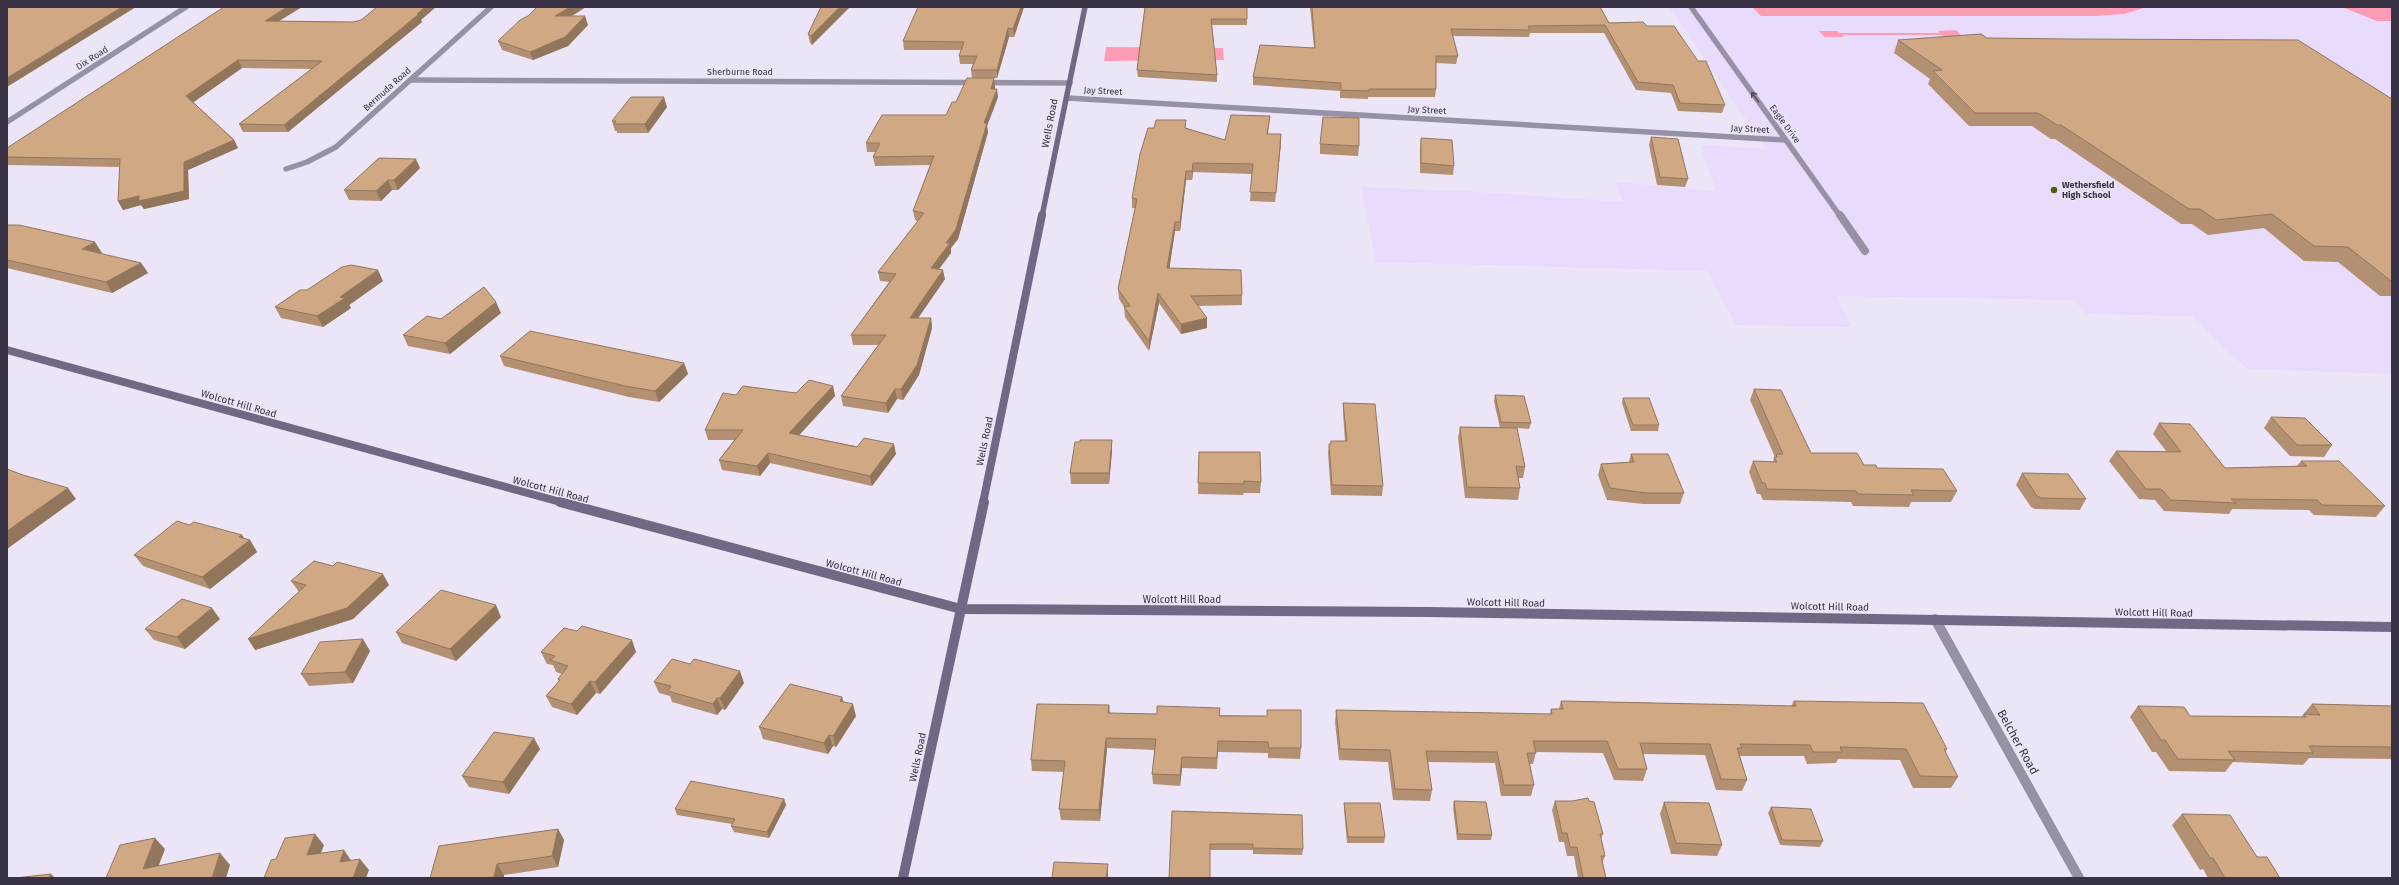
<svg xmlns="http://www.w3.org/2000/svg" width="2399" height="885" viewBox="0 0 2399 885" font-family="'Fira Sans',sans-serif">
<rect width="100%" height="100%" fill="#ece5f8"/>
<path fill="#e8dbfc" d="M1669,7h723v367l-145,-5 -56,-53 -104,-2 -13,-14 -238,-4 16,31 -116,-2 -29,-54 -331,-9 -15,-75 101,4 161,11 -8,-20 101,9 -16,-46 66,4z"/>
<g fill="#fd9cb5">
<path d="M2147,7l-23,7 -30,2h-333l-8,-8z"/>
<path d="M2342,7h50v14h-15z"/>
<path d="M1956,30l7,7h-18l-3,-2h-100l2,2h-19l-6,-6h18l3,2h100l-2,-2z"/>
<path d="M1106,47l117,1 1,12 -120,1z"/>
</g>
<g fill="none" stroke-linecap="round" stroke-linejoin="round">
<g stroke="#9891a5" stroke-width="5.5">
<path d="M1691,7l149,209"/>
<path d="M411,80l659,3"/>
<path d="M1067,98l718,42"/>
<path d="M7,122l179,-115"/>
<path d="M286,169l21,-7 29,-15 155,-140"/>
</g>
<path stroke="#9891a5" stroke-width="8" d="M1840,215l25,36"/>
<path stroke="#9891a5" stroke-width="10" d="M1935,619l144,259"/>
<path stroke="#726784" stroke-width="5.5" d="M1042,216l43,-209"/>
<g stroke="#726784" stroke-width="8">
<path d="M7,350l557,153"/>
<path d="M983,503l59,-288"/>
</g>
<g stroke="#726784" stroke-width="10">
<path d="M560,502l401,107 466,3 965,15"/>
<path d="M903,878l81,-376"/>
</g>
</g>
<g fill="#b39072">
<path d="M821,7l-9,38 -2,-2 -2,-9z"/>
<path d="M918,7h106l-10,30h-5l-12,41h-25l-1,-8 2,-6h-13l-1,-8 2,-6h-57l-1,-9z"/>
<path d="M1145,7l102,12v6h-35l5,50v7l-79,-5 -1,-7z"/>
<path d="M1310,7h290l9,16 116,82 -3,8 -44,-2 -7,-18 -35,-3 -32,-57h-74l-1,4 -76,-1 5,20 -2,8 -20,-1v26l-1,8h-67v2l-28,-1v-7l-87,-6v-8l61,-30z"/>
<path d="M572,16l16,9 -20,21 -35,14 -31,-10 -4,-9z"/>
<path d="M421,20l1,2 -134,110h-45l-4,-8 73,-55 -70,-1 -49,34 41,38 4,8 -50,22 1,29 -45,10 -3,-4 -18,5 -5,-9 2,-34 -113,-2v-17l272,-127 74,1z"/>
<path d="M1987,38l405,61v197h-12l-42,-34 -34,-1 -40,-33 -56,7 -16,-11h-11l-126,-85h-4l-19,-13h-63l-41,-42 2,-5 -36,-26 4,-13z"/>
<path d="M994,78l1,9v2l3,8 -11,29 1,6 -30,107 -7,9v5l-12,16 6,10 -27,39h13l1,10 -13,47 -16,25 -6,-1 -9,14 -45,-7 -2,-10 37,-51h-25l-2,-10 38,-53 -9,-1 -2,-9 40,-51 -3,-1 -2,-9 17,-46 -55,1 -2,-9 3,-5h-9l-1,-9 80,-28z"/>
<path d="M667,107l-19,26h-31v-2h-2l-3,-10z"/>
<path d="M1270,116l-2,18 13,9 -6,59 -25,-1 2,-27 -59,-2 -1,8h-6l-6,51h-5l-6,37 73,27v10l-44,1 9,12v10l-26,6 -22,-31 -10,48 -24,-34 -1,-10 -5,-8 -1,-10 17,-81h-3v-10l54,-70 39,12z"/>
<path d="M1651,137l37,42 -3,8 -28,-2 -8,-40z"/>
<path d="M1421,138l33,28 -1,9 -33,-2v-26z"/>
<path d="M1320,144l39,2 -1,10 -38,-2z"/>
<path d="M420,168l-22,22h-6l-11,11 -32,-1 -5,-10z"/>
<path d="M7,225l95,28 -2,1 41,9 7,10 -36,20 -105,-25z"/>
<path d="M383,281l-34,24 2,3 -28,19 -42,-9 -6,-11 32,-17z"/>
<path d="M501,313l-51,41 -42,-8 -5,-11 38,-16z"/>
<path d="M500,356l184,7 4,11 -29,28 -30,-5 -125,-31z"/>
<path d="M833,386l2,10 -36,39 97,19 -24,32 -102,-23 -10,13 -38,-6 -3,-10 15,-20h-26l-3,-10 31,-35 60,-2z"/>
<path d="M1754,389l57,64 66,15 80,23 -6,11h-40l-2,5 -56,-1 -2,-4 -88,-2 -3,-6h-3l-8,-22 4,-11 20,1 1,-5h1l-25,-57z"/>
<path d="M1495,395l36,28 -2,6 -12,-1 8,39 -2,11h-5l2,10 -2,12 -53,-2 -7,-60 2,-11 40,1 -6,-27z"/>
<path d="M1623,398l36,27 -1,6h-27l-9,-28z"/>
<path d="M1343,403l40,83 -1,10 -51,-1 -3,-42 1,-9h1l1,-3h14l-2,-28z"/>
<path d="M2271,417l61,28 -8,12 -34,-1 -26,-28z"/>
<path d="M2159,423l66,45 72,-2 4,-5 84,45 -9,11 -62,-2 -5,-5 -77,-1 -3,5 -65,-3 -9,-11 -16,-1 -30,-38 7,-10h50l-13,-17z"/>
<path d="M1112,440v11l-3,33h-38l-1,-11 10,-31z"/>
<path d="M1199,452l62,30 -1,11h-16l-1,2 -45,-1z"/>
<path d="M1631,454l53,39 -4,11h-37l-36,-4 -9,-25 3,-11 28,-2z"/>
<path d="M2022,473l64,26 -6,11 -45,-1 -4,-2 -15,-22z"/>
<path d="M189,525l53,10 2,4 6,1 7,12 -47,37 -67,-23 -9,-11z"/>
<path d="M291,581l98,4 -36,34 -98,31 44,-58z"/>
<path d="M501,617l-45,44 -54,-18 -6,-11z"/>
<path d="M220,619l-35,30 -31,-9 -9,-11z"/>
<path d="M370,651l-17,32 -44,3 -8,-12z"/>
<path d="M541,652h95l-36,42 -4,-1 -19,22 -25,-8 -6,-11 13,-14 -1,-3 4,-5 -6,-2 -3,-7 -6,-1z"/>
<path d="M654,682l90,1 -19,27 -3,-1 -5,6 -45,-13 -2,-6 -11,-3z"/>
<path d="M842,697l1,5 13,14 -20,31 -3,-1 -5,8 -65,-15 -4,-12z"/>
<path d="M1561,701l230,5 3,-5 153,48 -2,3 13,25 -7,11h-38l-13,-28 -62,-1 -2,4 -29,1 -3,-8h-64l7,24 -5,11 -26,-1 -11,-35 -62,-1 4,15 -4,12 -29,-1 -11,-27 -67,-1 -3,12h-3l4,21 -3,11h-30l-6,-33 -67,-1 4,28 -2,11 -37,-1 -5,-38 -49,-2 -4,-38 1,-12 214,4 1,-5h8z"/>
<path d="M2312,704l80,2v53l-83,-1 -6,7 -70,-3 -8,10 -56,-1 -13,-19h-4l-22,-35 8,-11 52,10 111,1z"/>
<path d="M1109,705l1,8 157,3v-6l34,38 -1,11 -32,-1v-5l-50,-1 -1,17 -35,-1 -2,18 -27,-2 -1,-10 3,-24 -48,-2 -7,73 -39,-1 -2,-11 5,-37 -32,-1 -1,-11z"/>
<path d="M540,749l-31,45 -40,-7 -7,-11z"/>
<path d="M784,799l2,6 -17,33 -35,-6 -3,-6 1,-2 -55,-9 -2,-6z"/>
<path d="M1454,801l38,34 -1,5h-34l-4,-33z"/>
<path d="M1555,801h34l14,33 -2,5 4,17 -3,7 4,15h-28l-4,-22h-7l-3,-14h-5l-7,-32z"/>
<path d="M1664,802l58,43 -5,11 -46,-2 -11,-40z"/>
<path d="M1344,803l41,34 -1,6h-37l-3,-34z"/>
<path d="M1771,807l52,34 -3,6 -40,-2 -12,-32z"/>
<path d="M1172,811l131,38 -1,6 -49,-1v-4h-43z"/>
<path d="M2182,814l75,43 23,21h-72l-5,-9 -3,1 -28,-45z"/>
<path d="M558,829l6,11 -6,27 -54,8v3h-74z"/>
</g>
<g fill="#92765c">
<path d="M122,7h14l-129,80v-9z"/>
<path d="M287,7h15l-34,21 -3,-7z"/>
<path d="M425,7h11l-15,13 1,2 -134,110 -4,-7z"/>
<path d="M570,7h16l-28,18 -3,-9z"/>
<path d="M840,7h10l-38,38 -1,-9z"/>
<path d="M1021,7h3l-10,30 -1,-8z"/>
<path d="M585,16l3,9 -20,21 -35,14 -3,-8z"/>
<path d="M1008,28l1,9 -12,41v-8z"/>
<path d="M238,60l4,8 -51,36 -5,-8z"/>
<path d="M994,78l1,9 -3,10 -1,-8z"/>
<path d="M997,89l1,8 -11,29 1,6 -30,107 -7,9v5l-19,25 -1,-10 15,-25 38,-120z"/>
<path d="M664,97l3,10 -19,26 -3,-9z"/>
<path d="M1281,134v9l-6,59 1,-9z"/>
<path d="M234,140l4,8 -50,22 1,29 -45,10 -3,-4 -18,5 -5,-9 66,-39z"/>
<path d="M416,159l4,9 -22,22 -4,-10z"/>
<path d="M1193,163v9l-1,8v-9z"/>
<path d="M1186,171v9l-6,51v-9z"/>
<path d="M388,180l4,10 -11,11 -5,-10z"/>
<path d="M1175,222v9l-7,47 -1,-10z"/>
<path d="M95,242l7,11 -13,7 -7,-11z"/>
<path d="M141,263l7,10 -36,20 -6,-11z"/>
<path d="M378,270l5,11 -34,24 2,3 -28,19 -6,-11 23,-19z"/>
<path d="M943,270l2,9 -33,48 -2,-9z"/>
<path d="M1158,293l1,10 -10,48v-10z"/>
<path d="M496,302l5,11 -51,41 -5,-11z"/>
<path d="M931,318l1,10 -13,47 -16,25 -2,-11z"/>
<path d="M1207,318v10l-26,6v-10z"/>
<path d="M684,363l4,11 -29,28 -4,-11z"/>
<path d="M833,386l2,10 -43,47 -3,-10z"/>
<path d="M895,389l2,10 -9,14 -2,-10z"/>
<path d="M1112,440v11l-3,33v-11z"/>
<path d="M894,444l2,10 -24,32 -2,-10z"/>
<path d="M768,453l2,10 -10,13 -3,-10z"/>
<path d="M68,488l8,11 -69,50v-18z"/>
<path d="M242,535l5,7 3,-2 7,12 -47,37 -8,-12 37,-40z"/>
<path d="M383,574l6,11 -36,34 -98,31 -7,-11z"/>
<path d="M496,605l5,12 -45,44 -6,-12z"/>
<path d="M212,608l8,11 -35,30 -8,-12z"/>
<path d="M363,639l7,12 -17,32 -8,-11z"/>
<path d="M632,640l4,12 -36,42 -5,-12z"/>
<path d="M740,671l4,12 -19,27 -5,-12z"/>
<path d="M590,681l6,12 -19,22 -6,-11z"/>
<path d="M842,697l3,12 -5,-8z"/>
<path d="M717,698l5,11 -5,6 -4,-11z"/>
<path d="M853,704l3,12 -20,31 -3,-11z"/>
<path d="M829,735l4,11 -5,8 -4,-11z"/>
<path d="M534,738l6,11 -31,45 -6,-12z"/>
<path d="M1106,738l1,10 -7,73 -1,-11z"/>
<path d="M1182,757v11l-2,18v-11z"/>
<path d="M784,799l2,6 -17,33 -2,-6z"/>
<path d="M558,829l6,11 -6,27 -6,-11z"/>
<path d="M315,834l9,11 -8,21 -9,-11z"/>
<path d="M155,838l10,11 -11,29 -11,-9z"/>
<path d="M344,850l8,12h-12z"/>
<path d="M220,853l10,12 -4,13h-14z"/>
<path d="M360,859l9,11 -3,8h-13z"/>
<path d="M497,864l7,11v3h-9l-1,-1z"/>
<path d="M1108,864v14h-2z"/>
<path d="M51,874l4,4h-7z"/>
</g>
<g fill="#d0a884" stroke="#92765c">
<path d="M7,7h115l-115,71z"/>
<path d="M224,7h63l-22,14 88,1 8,-2 16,-13h48l-8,7h2l-135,111 -45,-1 83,-63 -84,-1 -52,36 48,44 -50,22v29l-45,10v-5l-21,5 2,-42 -113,-2v-9z"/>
<path d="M537,7h33l-15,9h30l-20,21 -35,15 -32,-11 22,-21 8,-4z"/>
<path d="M821,7h19l-29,29 -3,-2z"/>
<path d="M918,7h103l-8,22 -5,-1 -11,42h-26l6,-14h-18l5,-14 -61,-1z"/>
<path d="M1145,7h102v12h-36l6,56 -80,-5z"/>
<path d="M1312,7h288l9,16 34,-1 4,4h27l24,35h8l19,44 -45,-2 -7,-18 -35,-3 -33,-57 -77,1 2,4 -79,-1 7,27h-22v33h-67v2l-28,-1v-7l-88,-6 7,-32 55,3z"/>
<path d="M1981,34l6,4 82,1 229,1 94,59v182h-1l-43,-34 -34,-1 -42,-32 -56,6 -16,-11h-11l-128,-84h-4l-19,-12h-63l-42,-42 9,-1 -44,-30z"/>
<path d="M967,78h27l-3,11h6l-13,34h3l-31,106 -10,14h4l-19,25 12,2 -33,48h21l-14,47 -16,24h-6l-9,14 -45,-7 45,-61h-35l45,-61 -18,-2 46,-59 -11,-2 21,-55 -61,1 7,-14h-14l16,-28h64l6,-13h4z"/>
<path d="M631,97h33l-19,27h-31l2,-3h-4z"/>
<path d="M1231,115l39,1 -3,18h14l-5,59 -26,-1 3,-28 -60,-1 -1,8h-6l-6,51h-5l-8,46 74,2 1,25 -51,1 16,22 -26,6 -23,-31 -9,48 -25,-34 6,-1 -12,-17 19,-90 -5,-1 8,-44 8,-26h6l2,-8h30l-1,8 40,12z"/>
<path d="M1323,117l36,1v28l-39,-2z"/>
<path d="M1651,137l27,2 10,40 -28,-2z"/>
<path d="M1421,138l31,2 2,26 -33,-3z"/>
<path d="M379,158l37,1 -22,21h-6l-12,11 -32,-1z"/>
<path d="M7,225h12l76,17 -13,7 59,14 -35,19 -99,-22z"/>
<path d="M351,265l27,5 -38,27 5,1 -28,18 -42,-9 25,-17h7l35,-23z"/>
<path d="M484,287l12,15 -51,41 -42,-8 24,-19 14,3z"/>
<path d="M530,331l154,32 -29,28 -30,-5 -125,-30z"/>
<path d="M809,380l24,6 -44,47 68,14 7,-9 30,6 -24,32 -102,-23 -11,13 -38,-6 24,-30h-38l18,-37 13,2 7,-9 53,7z"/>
<path d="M1754,389l27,1 30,63h46l7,12h12l1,3 66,1 14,22 -46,-1 3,5 -56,-1 -2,-3 -89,-2 -2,-6h-3l-9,-22 24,1 -3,-5h3l-1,-3h7z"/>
<path d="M1495,395l29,1 7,27 -30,-1z"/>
<path d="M1623,398h26l10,27h-26z"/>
<path d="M1343,403l32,1 8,82 -51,-1 -3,-41h2v-3h16z"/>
<path d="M2271,417l34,1 27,27h-35z"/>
<path d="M2159,423l31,1 35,44 82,-2 -6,-5h38l46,45 -63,-1 -5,-5 -86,-1 5,4 -65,-3 -10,-11h-15l-30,-38 65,1z"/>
<path d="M1460,427l57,1 8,39 -9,-1 4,22 -53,-1z"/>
<path d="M1080,440h32l-3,33h-39l5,-31h5z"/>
<path d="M1199,452h61l1,30 -17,-1v3l-46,-1z"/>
<path d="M1631,454h37l16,39h-38l-36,-5 -9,-24 33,-2z"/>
<path d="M7,469l16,6 45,13 -61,43z"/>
<path d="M2022,473l46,1 18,25 -45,-1 -4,-2z"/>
<path d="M177,521l12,4 5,-3 48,13 -3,2 11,3 -48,37 -68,-22z"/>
<path d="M314,561l19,5 4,-4 46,12 -36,34 -99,31 58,-54 -15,-4z"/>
<path d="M441,590l55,15 -46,44 -54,-17z"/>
<path d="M182,599l30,9 -35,29 -32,-8z"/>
<path d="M582,626l50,14 -37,42 -5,-1 -19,23 -25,-8 14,-16 -2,-1 10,-13 -18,-6 5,-4 -14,-4 23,-24 13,3z"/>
<path d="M363,639l-18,33 -44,2 19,-32z"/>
<path d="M672,659l18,5 4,-5 46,12 -20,27h-3l-4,6 -45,-13 3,-5 -17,-4z"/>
<path d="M790,684l52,13 -2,4 13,3 -20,32 -4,-1 -5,8 -65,-16z"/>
<path d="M1561,701l235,5 -2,-5 129,2 24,46h-3l14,28 -38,-1 -14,-27 -66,-2 2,5h-29l-3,-7 -70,-1 2,4h-5l10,32 -26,-1 -11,-35 -70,-1 7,26h-29l-11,-28h-74l3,12h-9l7,32h-30l-7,-33 -71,-1 6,39 -37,-1 -5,-39 -50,-1 -4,-39 216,4 -1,-5h12z"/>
<path d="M1037,704l72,1 -1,8 49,1v-8l63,2 -1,8h48v-6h34v38h-32l-1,-6 -50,-1 -1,17 -35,-1 -2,18 -28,-1 4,-35 -50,-1 -7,72 -40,-1 6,-48 -34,-1z"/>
<path d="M2312,704l80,2v41l-83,-1 4,7 -85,-2 7,9 -57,-1 -13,-19h-4l-23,-34 46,1 6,9 116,1 -2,-3 16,1z"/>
<path d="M494,732l40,6 -31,44 -41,-6z"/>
<path d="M691,781l93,18 -17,33 -36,-6 4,-7 -60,-10z"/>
<path d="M1588,798l1,3 5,1 9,32h-3l5,22h-4l5,22h-23l-6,-31h-7l-3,-14h-5l-7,-32h17z"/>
<path d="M1454,801l32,1 6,33 -34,-1z"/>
<path d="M1664,802l45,1 13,42 -46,-2z"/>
<path d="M1344,803h36l5,34h-37z"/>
<path d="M1771,807l40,2 12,32 -41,-1z"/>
<path d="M1172,811l130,4 1,34 -50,-1v-4h-43v34h-41z"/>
<path d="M2182,814l48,1 27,42h10l13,21h-55l-12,-20h-3z"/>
<path d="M558,829l-6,27 -55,8 -3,13 -6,1h-58l9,-32z"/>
<path d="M315,834l-8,21 37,-5 -4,12 20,-3 -7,19h-89l7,-18 5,-1 9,-21z"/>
<path d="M155,838l-12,31 77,-16 -8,25h-106l14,-33z"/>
<path d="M1054,862l54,2 -2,14h-54z"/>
<path d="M51,874l-3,4h-33z"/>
</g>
<defs><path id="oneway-shaft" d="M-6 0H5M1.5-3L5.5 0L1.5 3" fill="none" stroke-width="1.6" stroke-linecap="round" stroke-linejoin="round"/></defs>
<use stroke="#564e61" href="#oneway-shaft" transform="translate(1755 97) rotate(-126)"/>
<circle fill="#4c6009" stroke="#ece5f8" stroke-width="1.5" cx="2054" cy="190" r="4"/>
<g text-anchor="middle" stroke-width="3" stroke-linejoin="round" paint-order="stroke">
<g font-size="9" fill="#393144" stroke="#ece5f8">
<text transform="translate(92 58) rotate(-33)" y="3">Dix Road</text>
<text x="740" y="75">Sherburne Road</text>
<text transform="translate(387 89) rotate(-42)" y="3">Bermuda Road</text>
<text transform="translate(1103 91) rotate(3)" y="3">Jay Street</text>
<text transform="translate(1427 110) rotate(3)" y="3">Jay Street</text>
<text transform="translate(1785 124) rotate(54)" y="3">Eagle Drive</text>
<text transform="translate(1750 129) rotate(3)" y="3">Jay Street</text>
</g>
<g font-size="9" font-weight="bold" fill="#393144" stroke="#ece5f8" text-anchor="start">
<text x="2062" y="188">Wethersfield<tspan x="2062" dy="10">High School</tspan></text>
</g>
<g font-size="10" fill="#393144" stroke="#ece5f8">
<text transform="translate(1049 123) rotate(-79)" y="4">Wells Road</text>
<text transform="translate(239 403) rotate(16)" y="4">Wolcott Hill Road</text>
<text transform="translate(984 441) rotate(-78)" y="4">Wells Road</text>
<text transform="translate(551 489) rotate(15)" y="4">Wolcott Hill Road</text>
<text transform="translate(864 572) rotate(15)" y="4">Wolcott Hill Road</text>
<text x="1182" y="603">Wolcott Hill Road</text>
<text transform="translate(1506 602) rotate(1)" y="4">Wolcott Hill Road</text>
<text transform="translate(1830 606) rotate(1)" y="4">Wolcott Hill Road</text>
<text transform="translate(2154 612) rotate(1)" y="4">Wolcott Hill Road</text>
<text transform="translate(917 757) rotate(-78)" y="4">Wells Road</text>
</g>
<g font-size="12" fill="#393144" stroke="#ece5f8">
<text transform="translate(2018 742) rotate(61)" y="4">Belcher Road</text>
</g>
</g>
<rect width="2399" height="885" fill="none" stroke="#393144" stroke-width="16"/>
</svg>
